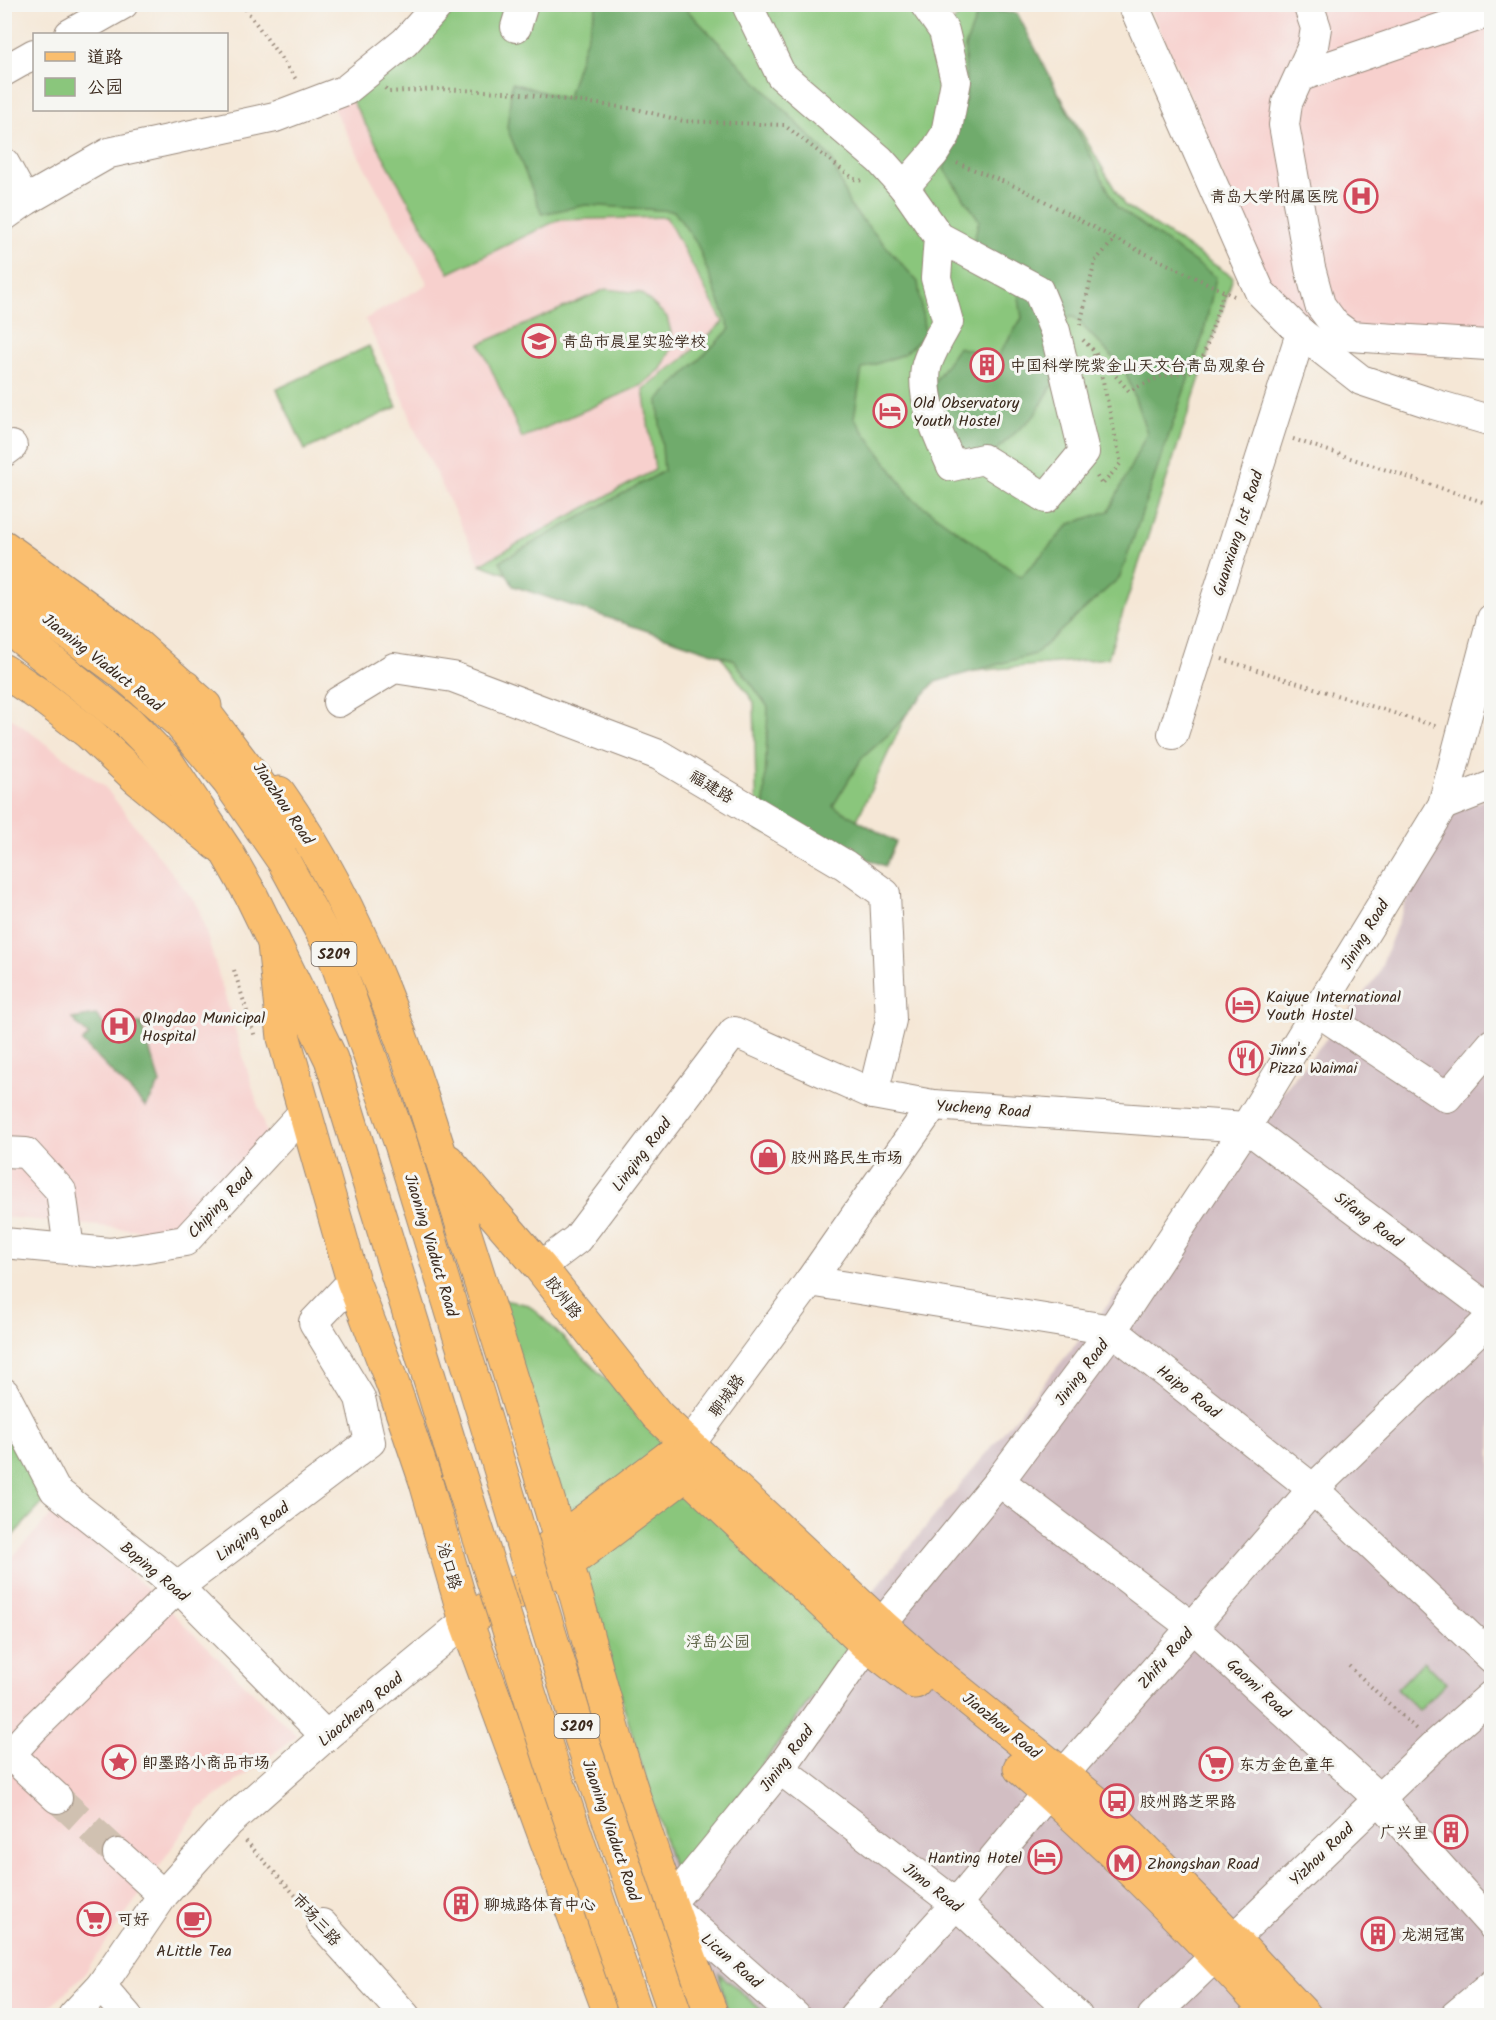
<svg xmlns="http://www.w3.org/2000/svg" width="1496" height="2020" viewBox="0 0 1496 2020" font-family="Kalam,'LXGW WenKai TC',sans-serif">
<rect width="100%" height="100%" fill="#f6f6f2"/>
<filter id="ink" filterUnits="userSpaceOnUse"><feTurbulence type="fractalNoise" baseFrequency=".0167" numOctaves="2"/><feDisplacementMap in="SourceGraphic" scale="12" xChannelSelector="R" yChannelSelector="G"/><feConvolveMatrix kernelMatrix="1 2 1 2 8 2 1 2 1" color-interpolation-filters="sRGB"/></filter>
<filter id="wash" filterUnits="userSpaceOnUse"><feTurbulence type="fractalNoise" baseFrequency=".008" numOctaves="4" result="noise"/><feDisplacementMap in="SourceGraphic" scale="24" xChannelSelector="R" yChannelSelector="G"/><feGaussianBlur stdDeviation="1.35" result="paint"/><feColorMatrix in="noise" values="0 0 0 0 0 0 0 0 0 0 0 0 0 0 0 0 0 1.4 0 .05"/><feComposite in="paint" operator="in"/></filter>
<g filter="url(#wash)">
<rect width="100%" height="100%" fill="#f5e7d6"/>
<g fill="#f7d0cd">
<path d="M1148,5h343v352l-116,-7 -72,-29 -46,-51 -54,-147z"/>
<path d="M346,90l103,183 109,-53 108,-3 57,105 -41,38 -39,29 12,81 -175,94 -65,-134 -12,-32 -38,-79 63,-35 -101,-187z"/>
<path d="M4,713l100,73 94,120 72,240 -89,88 -176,-17z"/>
<path d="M56,1510l90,77 151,149 -99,74 -113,163 -43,42h-37l-1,-449z"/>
</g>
<path fill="#d2bec3" d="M1491,797v1218h-801l-53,-136 740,-902 61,-159z"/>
<g fill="#8ac67c" stroke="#62784d" stroke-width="1.5">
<path d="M439,5h486l19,26 26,-26h29l35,46 90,154 109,72 -125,381 -184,18 -82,176 -85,-21 -3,-129 -36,-50 -238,-88 175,-94 -12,-81 39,-29 41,-38 -57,-105 -108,3 -109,53 -103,-183z"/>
<path d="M606,289l35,4 26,24 7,27 -13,25 -19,16 -120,53 -42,-94z"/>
<path d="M369,346l28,61 -92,43 -28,-61z"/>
<path d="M498,1299l31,6 334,323 -186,252z"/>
<path d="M4,1393l51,97 -50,54h-1z"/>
<path d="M1424,1661l22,22 -27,28 -22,-22z"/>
<path d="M719,1973l48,42h-39z"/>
</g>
<g fill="#6fab6c" stroke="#556a45" stroke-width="1.5">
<path d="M597,5h85l149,153 19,48 68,76 7,53 -21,19 -42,15 -8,49 58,80 109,79 49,-53 39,-13 38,-78 -22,-63 -51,-53 -30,2 11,62 -20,34 -41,37 -39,8 -22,-76 25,-37 39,10 25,-39 -5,-34 -50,-16 12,-48 -35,-51 22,-72 -1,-50 14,-37 38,3 100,194 99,70 -13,59 -83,241 -85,77 -100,28 -46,52 -27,24 -29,48 63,36 -11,24 -80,-32 -41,-27 4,-100 -34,-47 -221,-74 -13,-25 164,-90 -6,-71 72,-71 -33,-85 -23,-33 -88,-6 -44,9 -35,-86 5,-45 55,16z"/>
<path d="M96,1015l9,11 36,-3 19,60 -14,24 -64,-65 7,-6 -17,-17z"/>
</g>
</g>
<g filter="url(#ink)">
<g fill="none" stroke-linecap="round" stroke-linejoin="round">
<path stroke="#d0c1b1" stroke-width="30" stroke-dasharray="30 15" stroke-linecap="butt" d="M57,1798l61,56"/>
<g stroke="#98887a" stroke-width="32">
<g id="minor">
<path d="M752,4l-4,3 33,68 99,85 24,27"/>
<path d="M925,4l19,27 12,50 -10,53 -12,19 -30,34 35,50 -3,41 12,44c-7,13 -19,31 -22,46 -5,33 13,68 26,98l31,-7 63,39 38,-46 -29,-121 -17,-41 -99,-53"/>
<path d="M1133,4l127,288 41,41 60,47 69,23 62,18"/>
<path d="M1308,4l8,24 -3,18 -26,57 -3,22 26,143 10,37 15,20 15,11 137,9 5,-2"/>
<path d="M516,27l7,-23"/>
<path d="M70,34l53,-30"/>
<path d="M4,71l30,-17"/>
<path d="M1301,76l191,-65"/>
<path d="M4,163l21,38"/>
<path d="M4,216l21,-15 84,-48 166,-36 71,-27 59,-48 34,-38"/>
<path d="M4,452l8,-6"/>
<path d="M338,702l56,-34 59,9 206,78 186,110 40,29 6,126 -18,74"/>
<path d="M1173,734l128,-401"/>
<path d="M1443,805l49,-19"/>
<path d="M1317,1011l130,86 45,-53"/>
<path d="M1246,1127l246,184"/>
<path d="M4,1152l22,1 35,38 8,58"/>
<path d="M4,1243l106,10 75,-12 120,-130"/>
<path d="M540,1267l37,-28 157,-207 139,62 60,11 313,22"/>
<path d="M810,1281l302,49 201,159 179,169"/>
<path d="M4,1393l51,97 123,97 148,149"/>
<path d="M689,1445l121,-164 123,-176"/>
<path d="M999,1481l193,146 187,172 113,126"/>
<path d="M4,1749l53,49"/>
<path d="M4,1761l30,-33 144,-141 192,-145 -10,-44 -46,-76 39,-41"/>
<path d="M780,1769l176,135 121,112"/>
<path d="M118,1854l45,41"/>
<path d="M322,1924l83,92"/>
<path d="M101,1986l26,30"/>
<path d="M73,2016l28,-30 62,-91 66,-73 97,-86 140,-115"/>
<path d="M795,2016l-126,-111 111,-136 101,-144 118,-144 113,-151 134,-203 197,-322 49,-186"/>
<path d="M854,2016l102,-112 107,-129 250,-286 179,-172"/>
<path d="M1153,2016l281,-270 58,-51"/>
<path d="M1455,2016l37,-31"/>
</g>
</g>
<g stroke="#98887a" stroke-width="35">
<g id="major">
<path d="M4,547l121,88 80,71"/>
<path d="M4,671l37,25 48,37 48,45 80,66"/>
<path d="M279,793c95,134 140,295 189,450 31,97 62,195 91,293 22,73 40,147 62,220 27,88 58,174 91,260"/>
<path d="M274,944l10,94 69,243 40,104 32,94 41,142 145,395"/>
<path d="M448,1161l92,106 117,148 224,210 42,37 183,148 126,128 73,78"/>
<path d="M669,1457l198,188 48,37"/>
<path d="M546,1550l123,-93 18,-11"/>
<path d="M476,1615l91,-51 119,-90 2,-21"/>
<path d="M1020,1768c89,77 172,161 252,248"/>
</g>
</g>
<g stroke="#98887a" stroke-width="35">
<g id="highway">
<path d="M4,586l118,86 56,49 51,61 54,78 51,94 67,190 88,288"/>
<path d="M4,624l125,99 38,39 59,89 25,44 80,164 119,386"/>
<path d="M185,687l79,104 25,42"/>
</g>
</g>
<g stroke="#98887a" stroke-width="4" stroke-dasharray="1.5 4.5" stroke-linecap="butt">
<path d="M242,4l56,78"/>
<path d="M385,88l4,4 49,-3 67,3 131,17 47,12 101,4 70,54 10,2"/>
<path d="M957,163l65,26 93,50 119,57"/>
<path d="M1080,325l15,-64 20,-22"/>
<path d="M1083,340l9,9 11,32 18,82 -19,22 -6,-10"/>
<path d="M1092,349l37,42 33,-15 37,-6 25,-79"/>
<path d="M1293,439l199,66"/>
<path d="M1222,659l216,68"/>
<path d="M234,970l21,67"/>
<path d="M1349,1666l67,63"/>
<path d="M246,1841l59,65"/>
</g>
<use href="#minor" stroke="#fff" stroke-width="30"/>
<use href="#major" stroke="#fabe6e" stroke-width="33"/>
<use href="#highway" stroke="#fabe6e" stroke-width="33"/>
<g stroke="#98887a" stroke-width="35" stroke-linecap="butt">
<g id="highway-bridge">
<path d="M489,1432l92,306 95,278"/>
<path d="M450,1445l105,329 82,242"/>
</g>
</g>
<use href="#highway-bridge" stroke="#fabe6e" stroke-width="33"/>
</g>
</g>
<defs>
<g id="hospital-ring" transform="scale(1.725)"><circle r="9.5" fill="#f6f6f2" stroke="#d1495b" stroke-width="1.5"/><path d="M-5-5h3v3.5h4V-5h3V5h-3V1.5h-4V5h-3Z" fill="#d1495b"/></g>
<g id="school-ring" transform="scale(1.725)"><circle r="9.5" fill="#f6f6f2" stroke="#d1495b" stroke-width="1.5"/><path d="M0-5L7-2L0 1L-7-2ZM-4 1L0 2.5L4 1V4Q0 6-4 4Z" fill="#d1495b"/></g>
<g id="building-ring" transform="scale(1.725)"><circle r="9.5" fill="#f6f6f2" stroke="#d1495b" stroke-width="1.5"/><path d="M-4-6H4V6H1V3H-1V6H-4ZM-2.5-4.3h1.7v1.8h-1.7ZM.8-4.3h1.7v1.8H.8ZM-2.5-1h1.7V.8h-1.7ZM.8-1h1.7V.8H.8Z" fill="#d1495b"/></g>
<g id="hotel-ring" transform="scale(1.725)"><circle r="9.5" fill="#f6f6f2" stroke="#d1495b" stroke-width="1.5"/><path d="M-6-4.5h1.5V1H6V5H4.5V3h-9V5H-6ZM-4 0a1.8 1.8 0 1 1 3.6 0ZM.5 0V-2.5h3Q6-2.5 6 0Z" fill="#d1495b"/></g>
<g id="restaurant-ring" transform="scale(1.725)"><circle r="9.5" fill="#f6f6f2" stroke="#d1495b" stroke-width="1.5"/><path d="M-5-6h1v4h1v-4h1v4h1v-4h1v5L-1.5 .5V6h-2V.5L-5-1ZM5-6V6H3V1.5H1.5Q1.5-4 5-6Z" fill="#d1495b"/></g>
<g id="shop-ring" transform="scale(1.725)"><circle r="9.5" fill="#f6f6f2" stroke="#d1495b" stroke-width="1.5"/><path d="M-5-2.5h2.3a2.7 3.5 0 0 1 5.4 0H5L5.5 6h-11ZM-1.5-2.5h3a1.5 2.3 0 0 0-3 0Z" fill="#d1495b"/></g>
<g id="sight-ring" transform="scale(1.725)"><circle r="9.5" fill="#f6f6f2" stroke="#d1495b" stroke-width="1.5"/><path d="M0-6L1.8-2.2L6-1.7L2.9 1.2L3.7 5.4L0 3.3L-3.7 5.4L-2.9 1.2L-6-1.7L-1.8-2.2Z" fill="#d1495b"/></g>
<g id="supermarket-ring" transform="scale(1.725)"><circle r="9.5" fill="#f6f6f2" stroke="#d1495b" stroke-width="1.5"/><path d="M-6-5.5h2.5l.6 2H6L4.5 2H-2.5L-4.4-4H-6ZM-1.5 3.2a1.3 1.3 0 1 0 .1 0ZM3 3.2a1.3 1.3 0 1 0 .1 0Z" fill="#d1495b"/></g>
<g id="bus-ring" transform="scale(1.725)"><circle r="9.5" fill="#f6f6f2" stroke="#d1495b" stroke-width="1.5"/><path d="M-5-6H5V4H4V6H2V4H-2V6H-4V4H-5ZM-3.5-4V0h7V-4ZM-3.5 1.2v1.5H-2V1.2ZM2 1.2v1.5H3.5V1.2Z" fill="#d1495b"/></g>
<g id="metro-ring" transform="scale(1.725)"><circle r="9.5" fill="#f6f6f2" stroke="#d1495b" stroke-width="1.5"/><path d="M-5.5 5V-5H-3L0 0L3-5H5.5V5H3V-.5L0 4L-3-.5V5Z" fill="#d1495b"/></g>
<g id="cafe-ring" transform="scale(1.725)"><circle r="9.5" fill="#f6f6f2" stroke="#d1495b" stroke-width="1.5"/><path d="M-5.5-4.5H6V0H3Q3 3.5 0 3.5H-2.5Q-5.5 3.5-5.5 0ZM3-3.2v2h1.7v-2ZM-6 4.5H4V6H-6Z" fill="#d1495b"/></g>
</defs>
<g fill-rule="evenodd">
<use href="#hospital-ring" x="1361" y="196"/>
<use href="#school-ring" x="539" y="341"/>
<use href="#building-ring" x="987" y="365"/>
<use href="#hotel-ring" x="890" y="411"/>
<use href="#hotel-ring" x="1243" y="1005"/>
<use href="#hospital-ring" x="119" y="1026"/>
<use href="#restaurant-ring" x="1246" y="1058"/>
<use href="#shop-ring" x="768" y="1157"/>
<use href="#sight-ring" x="119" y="1762"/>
<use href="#supermarket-ring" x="1216" y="1764"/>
<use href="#bus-ring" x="1117" y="1801"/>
<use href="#building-ring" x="1451" y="1832"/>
<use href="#hotel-ring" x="1045" y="1857"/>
<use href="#metro-ring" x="1124" y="1863"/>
<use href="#building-ring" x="461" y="1904"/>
<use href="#supermarket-ring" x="94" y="1919"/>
<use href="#cafe-ring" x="194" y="1920"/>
<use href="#building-ring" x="1378" y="1934"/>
</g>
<g text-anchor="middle" stroke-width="6" stroke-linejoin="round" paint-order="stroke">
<g fill="#f6f6f2" stroke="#73675e" stroke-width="1.5">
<rect x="311.5" y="942" width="45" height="24" rx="4.5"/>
<rect x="554.5" y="1714" width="45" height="24" rx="4.5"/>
</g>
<g font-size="15" font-weight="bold" fill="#3b2a1e">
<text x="334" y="959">S209</text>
<text x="577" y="1731">S209</text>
</g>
<g font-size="16" fill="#3b2a1e" stroke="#f6f6f2" text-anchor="start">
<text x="1338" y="202" text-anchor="end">青岛大学附属医院</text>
<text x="562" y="347">青岛市晨星实验学校</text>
<text x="1010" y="371">中国科学院紫金山天文台青岛观象台</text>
<text x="913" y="408">Old Observatory<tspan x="913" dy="18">Youth Hostel</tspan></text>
<text x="1266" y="1002">Kaiyue International<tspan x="1266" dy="18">Youth Hostel</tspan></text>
<text x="142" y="1023">QIngdao Municipal<tspan x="142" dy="18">Hospital</tspan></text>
<text x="1269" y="1055">Jinn's<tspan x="1269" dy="18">Pizza Waimai</tspan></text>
<text x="791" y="1163">胶州路民生市场</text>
<text x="142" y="1768">即墨路小商品市场</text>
<text x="1239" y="1770">东方金色童年</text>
<text x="1140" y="1807">胶州路芝罘路</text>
<text x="1428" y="1838" text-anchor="end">广兴里</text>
<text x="1022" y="1863" text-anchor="end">Hanting Hotel</text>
<text x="1147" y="1869">Zhongshan Road</text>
<text x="484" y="1910">聊城路体育中心</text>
<text x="117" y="1925">可好</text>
<text x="1401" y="1940">龙湖冠寓</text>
<text x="194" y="1956" text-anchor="middle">ALittle Tea</text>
</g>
<g font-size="16" fill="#3b2a1e" stroke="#f6f6f2">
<text transform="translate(1237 533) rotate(-72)" y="6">Guanxiang 1st Road</text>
<text transform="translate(103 662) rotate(38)" y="6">Jiaoning Viaduct Road</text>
<text transform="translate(712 786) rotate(31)" y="6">福建路</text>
<text transform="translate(284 803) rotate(56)" y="6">Jiaozhou Road</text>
<text transform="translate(1364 934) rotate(-59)" y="6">Jining Road</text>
<text transform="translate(983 1108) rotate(4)" y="6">Yucheng Road</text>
<text transform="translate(641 1154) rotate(-53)" y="6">Linqing Road</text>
<text transform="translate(220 1203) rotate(-47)" y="6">Chiping Road</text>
<text transform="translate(1369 1219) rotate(37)" y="6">Sifang Road</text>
<text transform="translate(432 1245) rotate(73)" y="6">Jiaoning Viaduct Road</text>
<text transform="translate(564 1297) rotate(52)" y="6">胶州路</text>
<text transform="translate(1081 1372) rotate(-53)" y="6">Jining Road</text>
<text transform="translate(1189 1391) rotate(38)" y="6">Haipo Road</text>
<text transform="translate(726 1395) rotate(-54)" y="6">聊城路</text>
<text transform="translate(252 1531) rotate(-37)" y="6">Linqing Road</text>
<text transform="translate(450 1566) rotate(74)" y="6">沧口路</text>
<text transform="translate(155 1571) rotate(40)" y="6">Boping Road</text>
<text transform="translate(1165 1658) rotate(-49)" y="6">Zhifu Road</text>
<text transform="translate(1259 1688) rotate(43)" y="6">Gaomi Road</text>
<text transform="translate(360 1709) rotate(-40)" y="6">Liaocheng Road</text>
<text transform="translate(1002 1725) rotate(39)" y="6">Jiaozhou Road</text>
<text transform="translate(786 1758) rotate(-53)" y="6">Jining Road</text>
<text transform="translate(612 1830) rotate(71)" y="6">Jiaoning Viaduct Road</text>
<text transform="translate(1321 1854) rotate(-44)" y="6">Yizhou Road</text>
<text transform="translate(933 1887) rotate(38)" y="6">Jimo Road</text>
<text transform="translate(317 1919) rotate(48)" y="6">市场三路</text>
<text transform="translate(732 1960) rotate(41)" y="6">Licun Road</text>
</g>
<g font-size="16" fill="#53593a" stroke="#f6f6f2">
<text x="718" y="1647">浮岛公园</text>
</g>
</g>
<rect width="1496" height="2020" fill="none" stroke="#f6f6f2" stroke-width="24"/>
<rect x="33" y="33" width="195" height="78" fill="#f6f6f2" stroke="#aba49d" stroke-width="1.5"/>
<rect x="45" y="52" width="30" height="9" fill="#fabe6e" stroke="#aba49d" stroke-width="1.5"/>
<text x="87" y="63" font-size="18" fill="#3b2a1e">道路</text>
<rect x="45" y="78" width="30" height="18" fill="#8ac67c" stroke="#aba49d" stroke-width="1.5"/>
<text x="87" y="93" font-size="18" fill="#3b2a1e">公园</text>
</svg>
